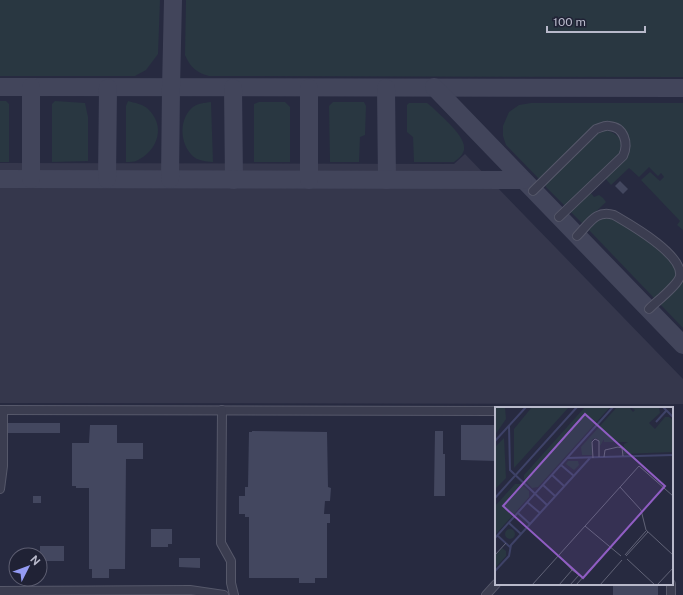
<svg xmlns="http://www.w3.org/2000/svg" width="683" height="595" viewBox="0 0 683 595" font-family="'Public Sans',sans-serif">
<rect width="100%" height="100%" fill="#272a40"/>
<path fill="#35374c" d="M465,154l218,225v25l-683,-1v-240l454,1z"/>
<g fill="#293741">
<path d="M0,0h160l-2,54 -12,16 -11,6h-135z"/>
<path d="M186,0h497v77l-474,-1c-12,-3 -19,-9 -24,-21z"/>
<path d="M0,101h6l3,3v58h-9z"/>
<path d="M55,101l30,2 3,14v44l-36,1v-58z"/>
<path d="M128,101c7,2 15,3 20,8 18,17 10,41 -10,51 -3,2 -8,2 -12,2v-56z"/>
<path d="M211,102l2,60c-5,0 -11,-1 -16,-3 -17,-10 -20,-39 -4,-52 5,-4 11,-4 18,-5z"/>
<path d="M259,102h26l5,5v55h-36v-58z"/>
<path d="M333,102h31l2,4 -1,29 -5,2 -1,25h-29l-1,-56z"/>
<path d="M409,103h18l5,4c9,9 35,30 32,43 -1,5 -6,9 -10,12h-40l-1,-25 -6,-5v-27z"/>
<path d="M531,103h152v127l-6,-5 3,-4 -39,-41 9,-8 10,9 4,-4 -3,-4 -3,3 -9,-9 -10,10 -10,-9 -18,17 -6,-7 20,-19 2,-21 -23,-14 -64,56 -34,-35 -3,-9v-10l6,-14 10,-7z"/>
<path d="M603,130c9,1 13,4 19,11l-1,14 -55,52 -20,-20 -1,-4 53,-51z"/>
<path d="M590,192l4,5 5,-2 4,3 3,4 -23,22 -13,-13z"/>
<path d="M606,217c18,6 70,37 71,57 0,8 -16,20 -22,25l-67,-70 12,-11z"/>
<path d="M683,280v48l-23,-24z"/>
</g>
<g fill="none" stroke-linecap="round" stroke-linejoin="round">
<g stroke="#42455b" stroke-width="18">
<path d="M0,87l683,1"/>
<path d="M434,87l249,258"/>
<path d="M233,88l1,92"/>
<path d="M386,88l1,92"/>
<path d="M0,179l523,1"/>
<path d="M31,179v-92"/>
<path d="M107,179l1,-91"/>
<path d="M170,179l1,-91 2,-88"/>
<path d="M309,180v-92"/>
</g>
</g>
<g fill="#43475f">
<path d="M620,181l8,8 -5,5 -8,-8z"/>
<rect x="8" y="423" width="52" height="10"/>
<path d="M90,425h27v18h26v16h-17l-1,110h-16v9h-17v-9h-3v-81h-13v-2h-4v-43h17z"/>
<path d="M461,425h35v36l-35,-1z"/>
<path d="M252,431l75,1 1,55 3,1 -1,13h-5l-1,13h6v9h-3v55h-12v5h-16v-5h-50v-61h-4v-3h-6v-18h6v-9h3l1,-55h3z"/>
<path d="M435,431h8v23h2v42h-11z"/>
<rect x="33" y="496" width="8" height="7"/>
<path d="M151,529h21v15h-4v3h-17z"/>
<rect x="40" y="546" width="24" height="15"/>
<path d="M179,558h21v10l-21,-1z"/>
<rect x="613" y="584" width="45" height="11"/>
</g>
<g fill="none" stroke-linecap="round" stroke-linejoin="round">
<g stroke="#56586a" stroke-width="10">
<g id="minor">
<path d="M533,191l63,-62c4,-1 9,-4 13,-3 15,1 20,17 14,30l-64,61"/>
<path d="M577,236c12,-12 19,-27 37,-21 17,10 69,39 66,61 -2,9 -24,26 -31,33"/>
<path d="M0,410l496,1"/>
<path d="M222,410l-1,133 10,18v22l3,12"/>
<path d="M0,489l3,-23v-56"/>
<path d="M0,591l190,-1 34,5"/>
<path d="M486,595l10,-11"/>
<path d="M671,595v-11"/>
</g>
</g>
<use href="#minor" stroke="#3b3d50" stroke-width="8"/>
</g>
<g transform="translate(495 407)">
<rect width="178" height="178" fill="#272a40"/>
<path d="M0,0h10l1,12 -11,16zM37,0h37l-55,61v-39zM90,0h25l-72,80 -6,1 -8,-9v-4zM122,0h12l4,5 2,-2 -5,-3h29l1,6 -11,10 6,6 10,-12h4l4,3v32l-50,2 1,-10 4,-2h-24v-3l-4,7 -2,-7 -3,-1 -3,2v15h-10l-1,-8zM9,31l2,40 -11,11v-42zM73,54h10l1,4 -5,5 -8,-6zM20,77h6l8,7v6l-34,38v-29zM10 127a5 5 0 1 1 10 0a5 5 0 1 1-10 0ZM7,141l4,3v5l-11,12v-12z" fill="#293741"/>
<path fill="none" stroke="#3e4267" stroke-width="2" d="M168,0l10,10M161,15l10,-11M14,19l1,44 37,35M0,34l31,-34M72,51l106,-3M66,58l13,11M57,68l12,11M48,78l12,11M0,91l82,-91M32,95l13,11M23,106l12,11M14,116l12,11M2,128l13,12M0,131l118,-131M0,164l14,-15 2,-11 79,-87"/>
<path fill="none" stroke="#616377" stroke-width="1" d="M109,50l1,-7 13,-3 4,1 1,8M98,51l-1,-16 3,-3 4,2v16M125,80l21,23 5,20 27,25M90,119l36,30M0,148l11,-12M63,148l14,15M130,148l21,-24M131,149l22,-24M132,152l28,26M37,178l107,-119 34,30M64,178l13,-15 7,5 -9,10M81,178l50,-55M105,178l22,-25M162,178l16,-17"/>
<path fill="#905dc3" fill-opacity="0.15" stroke="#905dc3" stroke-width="2" d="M90,7l80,72 -82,92 -80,-72z"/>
<rect width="178" height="178" fill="none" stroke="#b8b9ca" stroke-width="2"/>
</g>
<g transform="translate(28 567) rotate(48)"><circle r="19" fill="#202235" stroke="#5d5e71"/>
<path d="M0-3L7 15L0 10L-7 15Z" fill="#949bf3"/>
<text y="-6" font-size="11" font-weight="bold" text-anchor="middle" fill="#b8b9ca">N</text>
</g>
<path d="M547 26v6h98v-6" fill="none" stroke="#b8b9ca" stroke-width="2"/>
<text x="553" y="26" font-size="12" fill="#b8b9ca" stroke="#202235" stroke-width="3" paint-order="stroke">100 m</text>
</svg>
